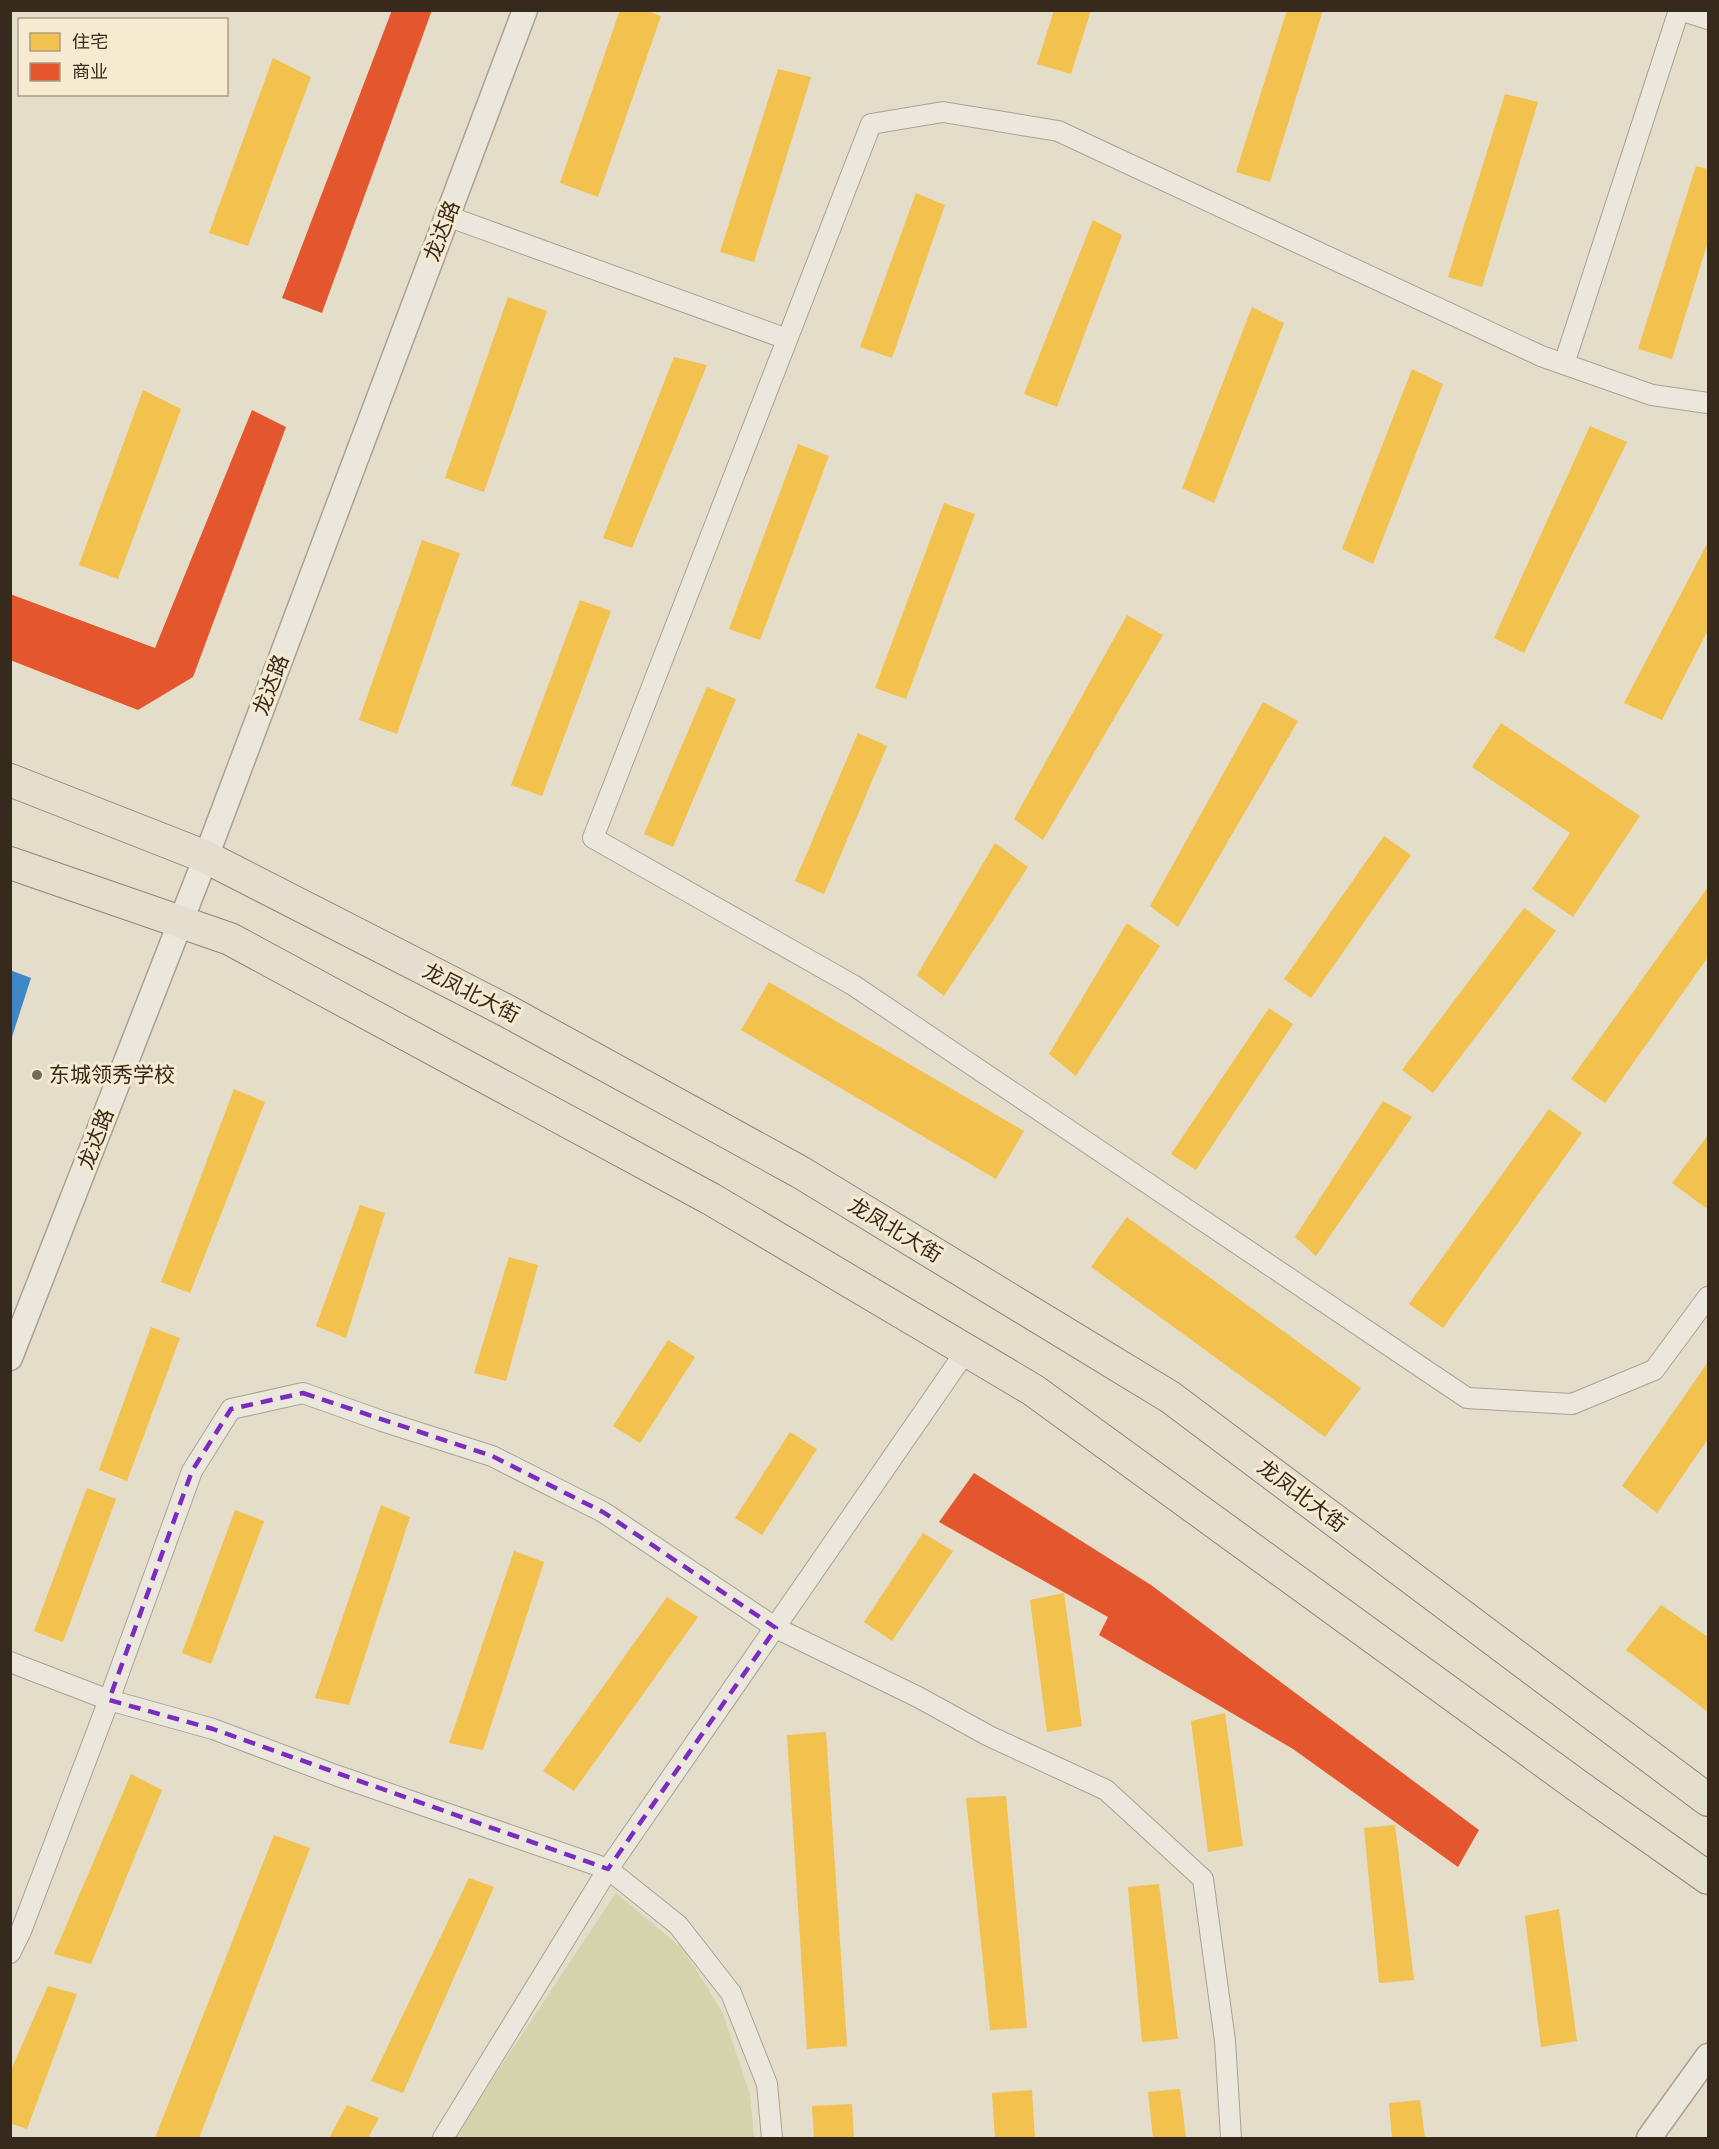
<svg xmlns="http://www.w3.org/2000/svg" width="1719" height="2149" viewBox="0 0 1719 2149" font-family="'Times New Roman','Noto Sans SC',serif">
<rect width="100%" height="100%" fill="#e4ddca"/>
<path fill="#d3d4ac" d="M616,1893l67,56 40,64 27,82 4,43h-301z"/>
<g fill="#f2c14e">
<path d="M620,10h25l16,6 -63,181 -38,-14z"/>
<path d="M1054,10h37l-20,64 -34,-10z"/>
<path d="M1287,10h36l-53,172 -34,-10z"/>
<path d="M273,58l38,19 -63,169 -39,-13z"/>
<path d="M778,69l33,8 -57,185 -34,-10z"/>
<path d="M1505,94l33,8 -56,185 -34,-10z"/>
<path d="M1696,166l12,3v72l-36,118 -34,-10z"/>
<path d="M916,193l29,12 -53,153 -32,-11z"/>
<path d="M1093,220l29,15 -65,172 -33,-13z"/>
<path d="M508,297l39,14 -63,181 -39,-14z"/>
<path d="M1252,307l32,16 -70,180 -32,-15z"/>
<path d="M674,357l33,8 -75,183 -29,-10z"/>
<path d="M1412,369l31,15 -70,180 -31,-15z"/>
<path d="M143,390l38,19 -63,170 -39,-14z"/>
<path d="M1590,426l37,16 -103,211 -30,-15z"/>
<path d="M798,444l31,12 -69,184 -31,-11z"/>
<path d="M944,503l31,11 -69,185 -31,-11z"/>
<path d="M422,540l38,13 -63,181 -38,-14z"/>
<path d="M1708,542v88l-46,90 -38,-17z"/>
<path d="M580,600l31,11 -69,185 -31,-11z"/>
<path d="M1127,615l36,20 -120,205 -29,-21z"/>
<path d="M707,687l29,12 -63,148 -29,-13z"/>
<path d="M1263,702l35,19 -120,206 -28,-21z"/>
<path d="M1501,723l139,93 -67,101 -41,-28 38,-56 -98,-66z"/>
<path d="M858,733l29,13 -63,148 -29,-13z"/>
<path d="M1384,836l27,19 -100,143 -27,-19z"/>
<path d="M995,843l33,24 -84,129 -27,-21z"/>
<path d="M1708,887v70l-103,146 -34,-24z"/>
<path d="M1524,908l32,23 -123,162 -31,-23z"/>
<path d="M1127,923l33,23 -84,130 -27,-22z"/>
<path d="M769,982l255,149 -28,48 -255,-149z"/>
<path d="M1269,1008l24,16 -97,146 -25,-16z"/>
<path d="M234,1089l31,13 -75,191 -29,-11z"/>
<path d="M1383,1101l29,16 -96,139 -21,-19z"/>
<path d="M1549,1109l33,24 -139,195 -34,-24z"/>
<path d="M1708,1135v70l-2,3 -34,-25z"/>
<path d="M360,1205l25,8 -39,125 -30,-12z"/>
<path d="M1127,1217l234,171 -36,49 -234,-170z"/>
<path d="M509,1257l29,8 -32,116 -32,-8z"/>
<path d="M151,1327l29,11 -53,143 -28,-11z"/>
<path d="M668,1340l27,17 -55,86 -27,-17z"/>
<path d="M1708,1362v77l-51,74 -35,-27z"/>
<path d="M790,1432l27,17 -55,86 -27,-17z"/>
<path d="M87,1488l29,11 -53,143 -29,-11z"/>
<path d="M381,1505l29,12 -61,188 -34,-7z"/>
<path d="M235,1510l29,11 -53,143 -29,-11z"/>
<path d="M923,1533l30,18 -61,90 -28,-19z"/>
<path d="M514,1551l30,11 -61,188 -34,-7z"/>
<path d="M1064,1593l18,133 -35,6 -17,-132z"/>
<path d="M667,1597l31,20 -124,174 -31,-20z"/>
<path d="M1661,1605l47,32v75l-82,-62z"/>
<path d="M1225,1713l18,133 -35,6 -17,-131z"/>
<path d="M826,1732l21,314 -40,3 -20,-314z"/>
<path d="M131,1774l31,16 -71,174 -37,-10z"/>
<path d="M1006,1796l21,232 -37,2 -24,-232z"/>
<path d="M1395,1825l19,155 -35,3 -15,-155z"/>
<path d="M274,1835l36,13 -111,290h-44z"/>
<path d="M469,1878l25,9 -91,206 -32,-12z"/>
<path d="M1159,1884l19,155 -36,3 -14,-155z"/>
<path d="M1559,1909l18,132 -36,6 -16,-131z"/>
<path d="M48,1986l29,8 -50,135 -17,-6v-51z"/>
<path d="M1180,2089l6,49h-33l-5,-46z"/>
<path d="M1032,2090l3,48h-40l-3,-45z"/>
<path d="M1420,2100l5,38h-33l-3,-35z"/>
<path d="M852,2104l2,34h-40l-2,-32z"/>
<path d="M347,2105l32,13 -11,20h-39z"/>
</g>
<g fill="#e4572e">
<path d="M392,10h40l-110,303 -40,-15z"/>
<path d="M252,410l34,17 -93,250 -55,33 -128,-50v-66l145,54z"/>
<path d="M974,1473l177,112 328,245 -21,37 -165,-118 -194,-114 9,-18 -169,-95z"/>
</g>
<path fill="#3f88c5" d="M10,970l21,8 -20,62h-1z"/>
<g fill="none" stroke-linecap="round" stroke-linejoin="round">
<g stroke="#a9a294" stroke-width="22">
<g id="minor">
<path d="M1680,10l28,9"/>
<path d="M447,216l340,123"/>
<path d="M1564,364l115,-354"/>
<path d="M1708,403l-56,-8 -111,-39 -483,-225 -115,-19 -72,12 -278,714 260,147 614,413 105,6 82,-34 54,-73"/>
<path d="M10,1662l99,38 83,-229 39,-62 72,-16 79,28 110,35 111,56 173,116 142,69 71,39 117,54 97,89 22,162 6,97"/>
<path d="M10,1953l11,-22 88,-231 104,29 125,47 270,93 70,56 53,68 36,91 5,54"/>
<path d="M443,2138l165,-269 358,-518"/>
</g>
</g>
<g stroke="#a9a294" stroke-width="27">
<g id="tertiary">
<path d="M10,1358l196,-501 319,-847"/>
<path d="M1649,2138l59,-82"/>
</g>
</g>
<g stroke="#8e877a" stroke-width="34">
<g id="primary">
<path d="M10,780l196,77 301,154 293,161 370,225 538,403"/>
<path d="M10,863l220,76 481,260 322,191 549,399 126,89"/>
</g>
</g>
<use href="#minor" stroke="#ece7dd" stroke-width="20"/>
<use href="#tertiary" stroke="#ece7dd" stroke-width="24"/>
<use href="#primary" stroke="#e4dece" stroke-width="32"/>
</g>
<path fill="none" stroke="#7b2cbf" stroke-width="4.5" stroke-dasharray="12 8" stroke-linejoin="round" d="M303,1393l189,63 111,56 173,116 -168,241 -395,-140 -104,-29 83,-229 39,-62z"/>
<circle fill="#74695a" stroke="#f6ebd0" stroke-width="2" cx="37" cy="1075" r="6"/>
<g text-anchor="middle" stroke-width="6" stroke-linejoin="round" paint-order="stroke">
<g font-size="21" fill="#372a1d" stroke="#f6ebd0">
<text transform="translate(442 231) rotate(-69)" y="7">龙达路</text>
<text transform="translate(271 685) rotate(-69)" y="7">龙达路</text>
<text transform="translate(471 993) rotate(27)" y="7">龙凤北大街</text>
<text transform="translate(96 1139) rotate(-69)" y="7">龙达路</text>
<text transform="translate(895 1230) rotate(31)" y="7">龙凤北大街</text>
<text transform="translate(1302 1496) rotate(37)" y="7">龙凤北大街</text>
</g>
<g font-size="21" fill="#372a1d" stroke="#f6ebd0" text-anchor="start">
<text x="49" y="1082">东城领秀学校</text>
</g>
</g>
<rect width="1719" height="2149" fill="none" stroke="#372a1d" stroke-width="24"/>
<rect x="18" y="18" width="210" height="78" fill="#f6ebd0" stroke="#aa9e88" stroke-width="1.5"/>
<rect x="30" y="33" width="30" height="18" fill="#f2c14e" stroke="#aa9e88" stroke-width="1.5"/>
<text x="72" y="48" font-size="18" fill="#372a1d">住宅</text>
<rect x="30" y="63" width="30" height="18" fill="#e4572e" stroke="#aa9e88" stroke-width="1.5"/>
<text x="72" y="78" font-size="18" fill="#372a1d">商业</text>
</svg>
